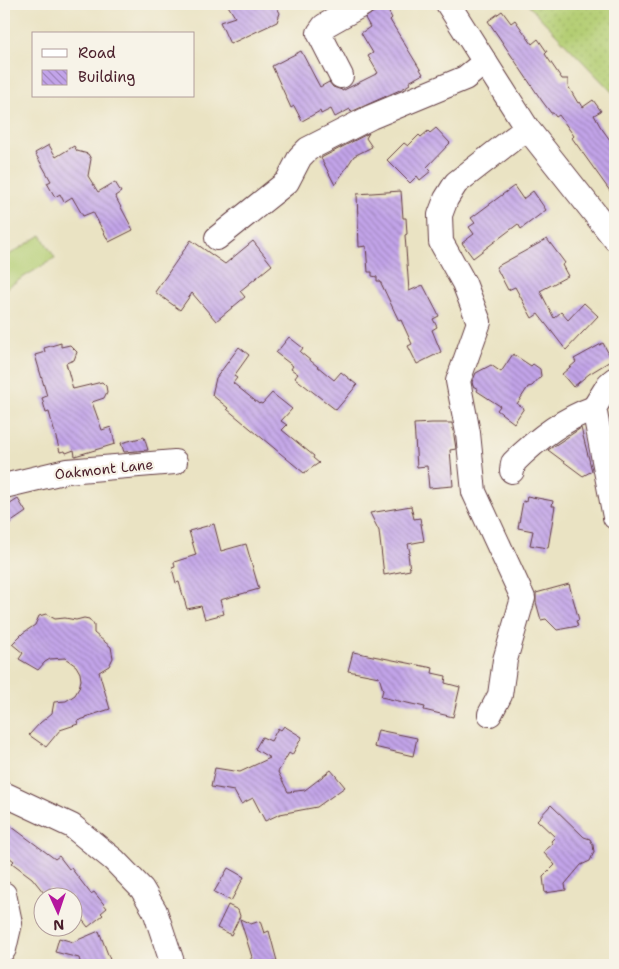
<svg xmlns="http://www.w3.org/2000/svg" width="619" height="969" viewBox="0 0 619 969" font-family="'Shantell Sans',sans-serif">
<defs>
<pattern id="grass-dots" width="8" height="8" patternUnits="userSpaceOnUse" patternTransform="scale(1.25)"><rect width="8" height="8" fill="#b3cd72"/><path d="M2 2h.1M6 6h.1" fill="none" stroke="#9bb063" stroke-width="1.8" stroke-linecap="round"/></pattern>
<pattern id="building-back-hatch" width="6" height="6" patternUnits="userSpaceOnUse" patternTransform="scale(1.25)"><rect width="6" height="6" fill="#c2a4e9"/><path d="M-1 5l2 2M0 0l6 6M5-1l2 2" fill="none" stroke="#a085bd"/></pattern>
</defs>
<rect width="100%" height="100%" fill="#f7f3e8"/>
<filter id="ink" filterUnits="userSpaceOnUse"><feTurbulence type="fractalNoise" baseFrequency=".02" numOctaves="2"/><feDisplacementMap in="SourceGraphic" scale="10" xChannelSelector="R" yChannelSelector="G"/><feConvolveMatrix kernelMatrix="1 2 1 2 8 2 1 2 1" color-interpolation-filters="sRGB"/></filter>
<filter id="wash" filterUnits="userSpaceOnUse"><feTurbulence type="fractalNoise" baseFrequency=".0096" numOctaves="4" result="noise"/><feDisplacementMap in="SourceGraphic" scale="20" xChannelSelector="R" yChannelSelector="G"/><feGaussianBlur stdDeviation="1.12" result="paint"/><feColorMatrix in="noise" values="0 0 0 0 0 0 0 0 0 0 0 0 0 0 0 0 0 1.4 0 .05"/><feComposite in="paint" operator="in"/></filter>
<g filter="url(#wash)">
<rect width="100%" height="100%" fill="#eae3c3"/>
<path fill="url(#grass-dots)" stroke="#7e764e" d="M527,4h88v91z"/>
<path fill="#b3cd72" stroke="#7e764e" d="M41,235l14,23 -49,30 -2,-4v-26z"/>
<g id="blocks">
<g fill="url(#building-back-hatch)">
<path d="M227,4h44l5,2 4,7 -3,9 -47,22 -10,-22 15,-5z"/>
<path d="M377,4h7l8,14 -2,2 33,54 -14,8 1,2 -8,5 -51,23 -1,-3 -15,8 -4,-8 -10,5 -1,-3 -18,10 -8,-15 -3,2 -19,-42 29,-15 19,36 9,-5 4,5 9,3v1l36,-18 -10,-17 5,-3 -12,-20 9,-6 -5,-9 10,-7z"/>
<path d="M502,11l9,12 4,-3 17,24 6,-5 9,13 -2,2 17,25h6v7l10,17 2,-1 3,5 10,-7 8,11 -7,4 6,11 15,21v51l-43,-60 2,-2 -15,-21 -3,2 -3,-4h-2l-9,-12 -54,-80z"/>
<path d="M436,128l14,15 -23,24 4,4 -11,9 -3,-4 -7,7 -23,-23 17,-17 4,3 11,-11 2,2 7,-6 2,2z"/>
<path d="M369,133l-3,5 6,9 -18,9 -19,29 -14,-27z"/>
<path d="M49,145l7,12 18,-11 3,5 11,3 3,5 -3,17 10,16 17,-10 6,10 -6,4 18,34 -24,12 -16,-30 -10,4 -11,-19 -8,5 -4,-8 -5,3 -8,-14 4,-2 -16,-28z"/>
<path d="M514,186l9,13 10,-8 13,19 -25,19 -3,-5 -45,34 -11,-15 12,-9 -5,-7 6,-4 -4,-5z"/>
<path d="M401,191l2,27h3l1,16 -2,1 4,56 14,-6 16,31 -6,3 4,8 -5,3 9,22 -24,12 -9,-18 4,-2 -11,-24 -2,1 -19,-40h-3v-4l-5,-1v-4h-4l-2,-26 -7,1 -2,-53z"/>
<path d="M547,239l18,24 -3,2 6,11 -28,15 14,27 7,-6 7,8 16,-17 14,13 -32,34 -28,-36 -6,4 -17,-31 -7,3 -12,-23z"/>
<path d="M191,240l34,24 28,-23 19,24 -32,26 5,6 -29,24 -24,-28 -12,17 -25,-18z"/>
<path d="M289,337l14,11 -3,4 34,28 7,-8 16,13 -21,25 -41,-32 3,-4 -7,-5 2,-3 -17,-13z"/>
<path d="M61,343v4l9,-2 7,7 -3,8 -8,3 7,26 29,-7 4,4 1,6 -3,6 -12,4 10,28 9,-3 4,17 -40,12 -1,-6 -8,3 -1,-2 -5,1 -11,-40 -3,1 -4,-15 5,-2 -12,-41 10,-3 -1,-4z"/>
<path d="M603,343l9,17 -23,14 -16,13 -11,-13 14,-12 -2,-3z"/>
<path d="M239,347l10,8 -15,21 3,2 -4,5 26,21 1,-1 2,1 10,-11 20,16 -11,12 6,4 -5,5 32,26 -1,2 6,5 -15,10 -77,-64 1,-1 -16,-13 4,-17z"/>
<path d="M513,354l18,12 2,-2 7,5 1,7 -9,10 -4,1 -11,17 7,4 -10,15 -17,-13 3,-4 -23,-15 1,-2 -5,-3 -1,-4 4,-9 15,-8 10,7z"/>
<path d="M432,423h20l4,26 -6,1 3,36 -24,2 -2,-22 -10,1 -3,-43z"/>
<path d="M581,428l11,43 -9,5 -35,-26z"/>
<path d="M144,437l4,13 -24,2 -3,-9z"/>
<path d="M527,496l26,5 -1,5h3l-7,42 -18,-3 3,-14 -15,-3 5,-27 3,1z"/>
<path d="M18,499l8,13 -22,15v-19z"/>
<path d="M411,506l3,13 6,-1 4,23 -16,3 2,9 -2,1 2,16 -26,5 -5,-44 -9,-18z"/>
<path d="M214,524l7,27 25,-7 13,45 -39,11 4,14 -19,5 -4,-13 -14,3 -8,-27 -3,1 -4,-15 3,-1 -1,-5 22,-7 -7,-24z"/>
<path d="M569,584l10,36 -3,1 2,5 -21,4 -11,-11 -5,1 -5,-18v-9z"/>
<path d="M46,614l9,5 10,-1 11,2 8,-2 5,1 5,6v8l17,14 2,11 -4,8 -10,6 11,37 -24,8v1l-9,3 1,3 -18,6 -14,17 -17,-12 11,-12 12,-10 2,-11 12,-1 9,-6 4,-7 2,-8 -1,-7 -4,-7 -11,-8 -15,1 -5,3 -7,8 -19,-11 4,-6 -11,-9 11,-11 12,-8 4,-9z"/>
<path d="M353,652l80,16 -1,5 14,3 -1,7 15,4 -7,30 -29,-7 1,-3 -44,-10 2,-7 -4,-13 -31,-6z"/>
<path d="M284,726l18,11 -10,18 -3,-2 -11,19 10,20 17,-2 26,-20 14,17 -28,20 -37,7 -15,7 -12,-23 -12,6 -7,-13 -23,-4 4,-19 25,4 30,-14 -15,-9 7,-12 9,4 7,-13 3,2z"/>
<path d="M378,730l39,8 -4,18 -39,-9z"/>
<path d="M551,805l33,32 6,2 3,6 1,7 -4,9 -9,4 -16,19 1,6 -21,3 -2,-16 12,-12 -12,-13 10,-8 -2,-3 4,-4 -18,-17z"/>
<path d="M4,821l51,38 4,-3 10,13 2,-1 20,26 3,-2 13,16 -6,5 2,2 -15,12 -16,-20v-11h-16l-6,-8 -6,5 -12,-15 -20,-15 2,-2 -10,-8z"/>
<path d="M228,868l16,9 -13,24 -17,-9z"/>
<path d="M228,905l10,5 2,6 -9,19 -14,-7z"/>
<path d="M240,919l11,5 9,-3 4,12 5,-2 8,30 -14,4h-16l5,-8z"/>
<path d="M99,931l13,34h-31l-2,-7 -24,-6 4,-14 14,4z"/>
</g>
</g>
</g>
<g filter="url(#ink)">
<use href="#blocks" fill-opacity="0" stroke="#623c42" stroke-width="1"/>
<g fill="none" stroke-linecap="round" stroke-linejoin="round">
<g stroke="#623c42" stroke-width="26">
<g id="minor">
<path d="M448,4l79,124 88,111"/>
<path d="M341,76l-22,-43 5,-7 39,-22"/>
<path d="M217,238l70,-56 13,-25 8,-8 63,-32 94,-39 20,-16"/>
<path d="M615,379l-6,5 -15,24 21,109"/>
<path d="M512,471l1,-8c23,-23 50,-44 81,-55"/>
<path d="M4,486l63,-15 108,-9"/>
<path d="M490,714l10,-19 5,-35 18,-62 -49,-106 -6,-59 -10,-52 21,-59 -15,-39 -23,-41 -1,-27 6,-16 10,-16 71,-55"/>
<path d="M4,794l68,32 42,34 28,29 13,22 18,54"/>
<path d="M4,894l6,29 -6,26"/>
</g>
</g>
<use href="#minor" stroke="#fff" stroke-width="24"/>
</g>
</g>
<g text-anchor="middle" stroke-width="4.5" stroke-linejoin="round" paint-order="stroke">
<g font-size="14" fill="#4a1f2b" stroke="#f7f3e8">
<text transform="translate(104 469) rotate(-6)" y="5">Oakmont Lane</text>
</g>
</g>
<rect width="619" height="969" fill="none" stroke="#f7f3e8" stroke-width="20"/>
<rect x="32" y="32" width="162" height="65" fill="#f7f3e8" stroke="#b29e9c"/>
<rect x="42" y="49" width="25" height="8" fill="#ffffff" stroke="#b29e9c"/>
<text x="78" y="58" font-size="15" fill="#4a1f2b">Road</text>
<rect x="42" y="70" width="25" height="15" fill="url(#building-back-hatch)" stroke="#b29e9c"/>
<text x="78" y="82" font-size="15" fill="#4a1f2b">Building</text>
<g transform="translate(58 912) rotate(177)"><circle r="24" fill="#f7f3e8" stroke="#b29e9c"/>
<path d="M0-4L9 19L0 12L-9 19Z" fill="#b5179e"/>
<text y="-8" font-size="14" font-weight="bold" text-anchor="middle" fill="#4a1f2b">N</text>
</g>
</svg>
